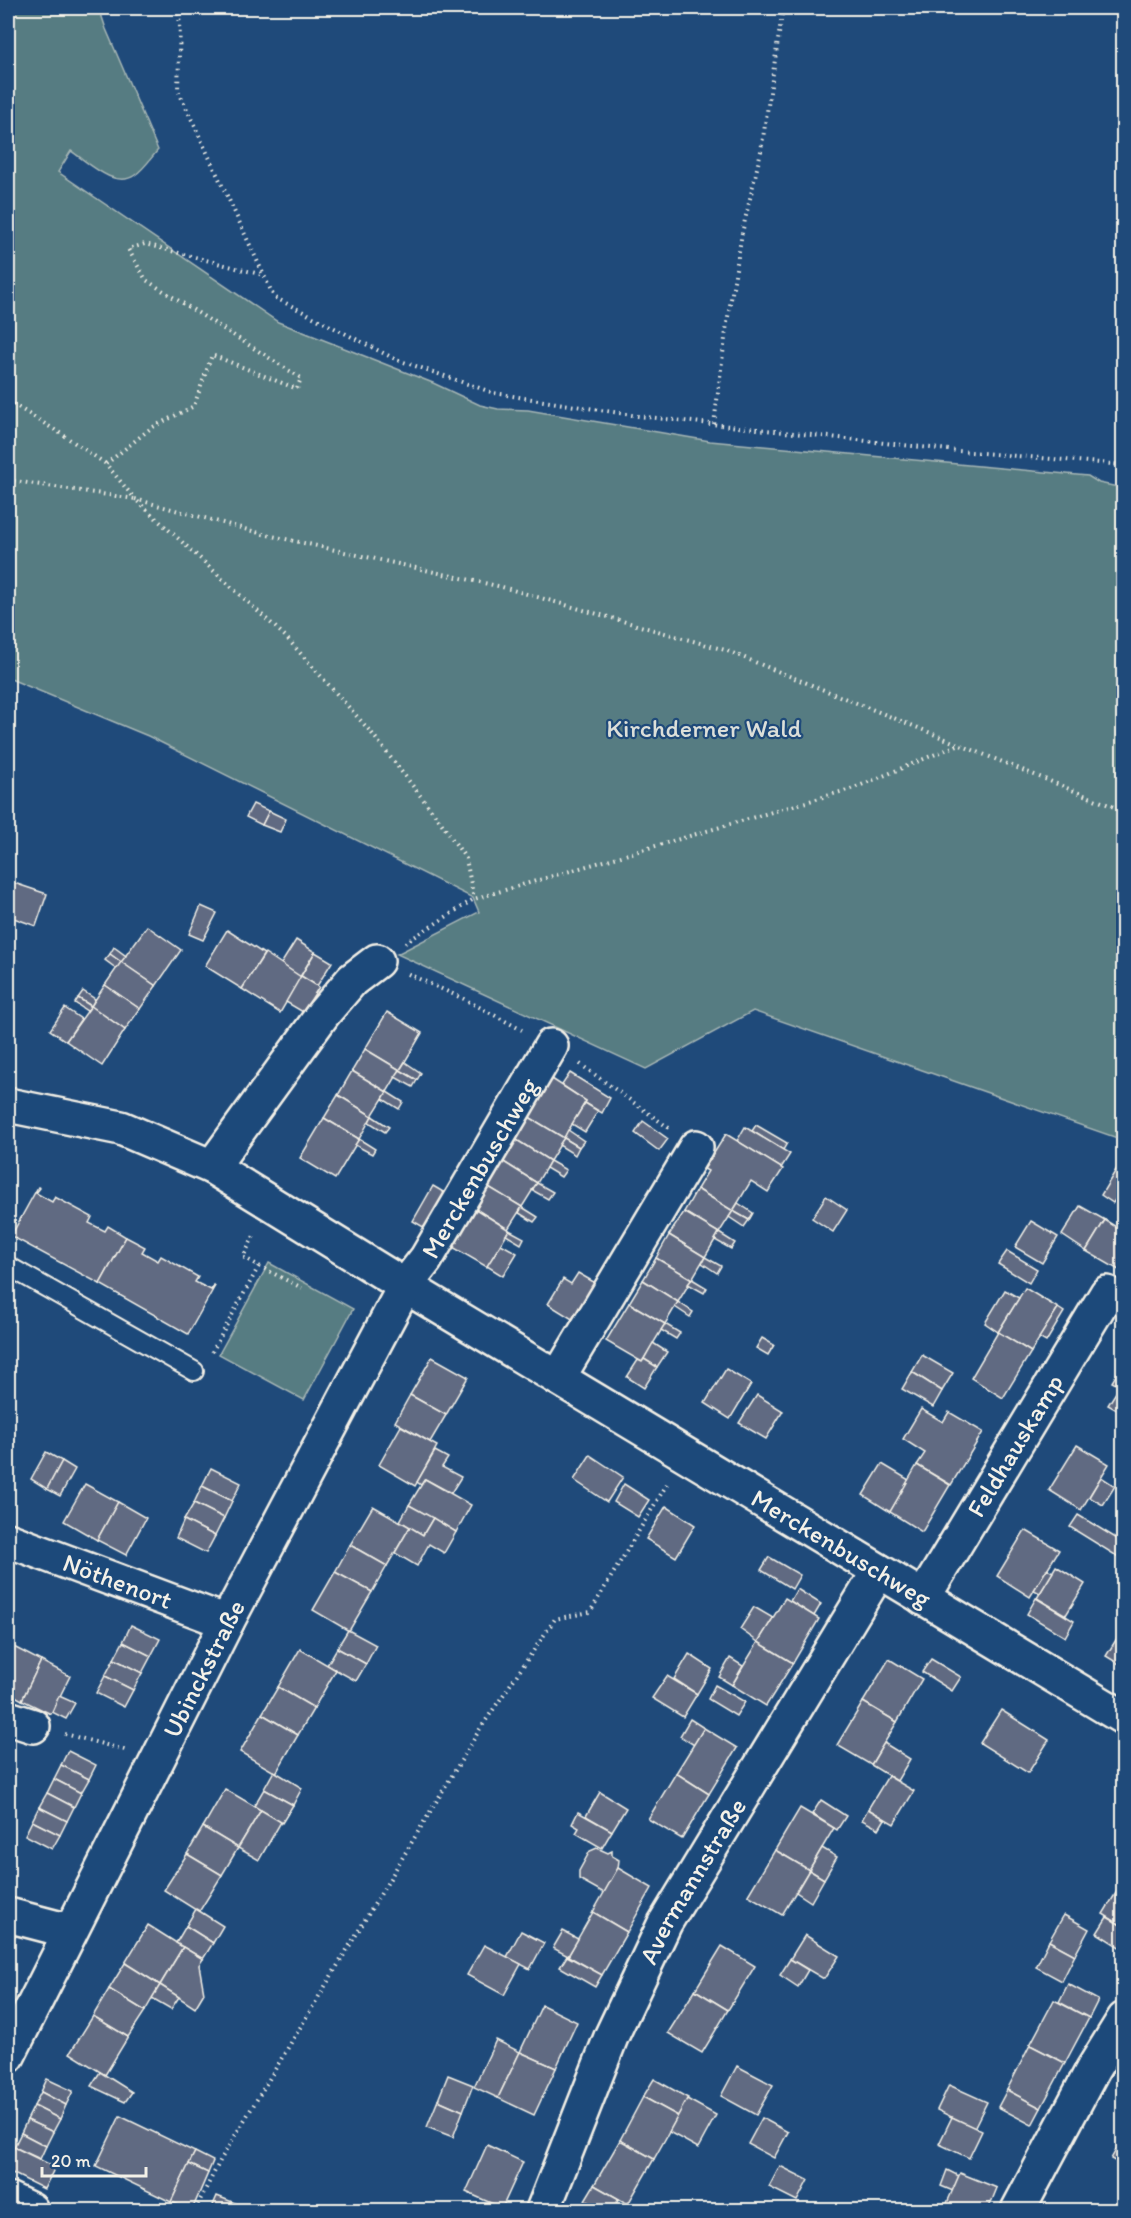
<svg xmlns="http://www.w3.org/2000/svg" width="1131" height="2218" viewBox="0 0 1131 2218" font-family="Itim,sans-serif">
<rect width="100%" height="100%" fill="#1f4a7a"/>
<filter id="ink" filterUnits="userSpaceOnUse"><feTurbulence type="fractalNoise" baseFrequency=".0167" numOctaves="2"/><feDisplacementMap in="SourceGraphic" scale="12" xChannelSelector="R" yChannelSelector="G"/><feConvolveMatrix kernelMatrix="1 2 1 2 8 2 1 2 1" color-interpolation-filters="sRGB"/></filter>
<g filter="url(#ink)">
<g fill="#577c82" stroke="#a6b6b5" stroke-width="1.5">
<path d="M8,8h91l7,21 52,121c-7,8 -14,19 -23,25 -20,15 -47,-13 -64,-24l-13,21 220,150 155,61 47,22 18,4 30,1 182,31 378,35 11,7 24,5v652l-370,-129 -107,58 -249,-115 82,-42 -6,-14 -325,-162 -140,-58z"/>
<path d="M269,1263l84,46 -49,91 -85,-46z"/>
</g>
<g fill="#616a82" stroke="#f4f1e8" stroke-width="1.5">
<path d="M253,804l16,7 -7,14 -16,-8z"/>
<path d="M269,811l17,8 -6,13 -18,-7z"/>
<path d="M8,881l39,13 -11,32 -28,-10z"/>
<path d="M201,906l16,7 -14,27 -14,-6z"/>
<path d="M147,926l34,24 -25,36 -35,-24z"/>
<path d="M227,930l37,24 -22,35 -37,-23z"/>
<path d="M296,940l19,12 -15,25 -19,-13z"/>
<path d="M114,947l12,9 -5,6 -11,-8z"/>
<path d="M315,952l17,10 -15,24 -16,-10z"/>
<path d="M265,953l36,24 -21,36 -38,-24z"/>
<path d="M110,954l11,8 -4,7 -12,-9z"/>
<path d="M121,962l35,24 -16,23 -35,-24z"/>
<path d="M301,976l18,11 -16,25 -17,-10z"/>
<path d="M105,985l35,24 -15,21 -34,-24z"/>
<path d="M83,991l12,8 -4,7 -13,-8z"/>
<path d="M78,998l13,8 -4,5 -12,-8z"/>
<path d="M91,1006l34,24 -23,36 -36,-25z"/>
<path d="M65,1008l16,11 -15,22 -16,-11z"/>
<path d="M387,1012l35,21 -22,37 -35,-21z"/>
<path d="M365,1049l35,21 -13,22 -35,-21z"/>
<path d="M405,1062l16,11 -4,7 -17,-10z"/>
<path d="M400,1070l17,10 -4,7 -18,-10z"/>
<path d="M352,1071l35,21 -15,24 -34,-21z"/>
<path d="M570,1073l40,25 -8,15 -17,-10 1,-2 -24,-16z"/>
<path d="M552,1079l34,22 -22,37 -35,-21z"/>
<path d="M387,1092l16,10 -4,7 -16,-10z"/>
<path d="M338,1095l34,21 -13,23 -35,-21z"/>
<path d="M585,1103l13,8 -13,21 -13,-8z"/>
<path d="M372,1116l17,11 -4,5 -16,-10z"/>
<path d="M529,1117l35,21 -14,23 -35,-22z"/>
<path d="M324,1118l35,21 -24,40 -35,-21z"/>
<path d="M643,1121l25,18 -9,12 -24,-18z"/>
<path d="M756,1125l31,18 -4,7 -31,-19z"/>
<path d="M745,1127l45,27 -9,14 -44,-27z"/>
<path d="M568,1130l16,11 -5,6 -15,-9z"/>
<path d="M726,1134l57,35 -15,23 -17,-11 -18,30 -36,-22 11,-18 -4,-2z"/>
<path d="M564,1138l15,9 -4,8 -16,-10z"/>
<path d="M359,1139l16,10 -3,5 -17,-9z"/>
<path d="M515,1139l35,22 -13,22 -35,-22z"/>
<path d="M502,1161l35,22 -15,24 -35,-21z"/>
<path d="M550,1161l16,9 -5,7 -15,-9z"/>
<path d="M1119,1165l5,2v20l-11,16 -12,-8z"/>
<path d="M537,1183l16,9 -5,7 -16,-9z"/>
<path d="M433,1186l12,7 -20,35 -12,-7z"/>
<path d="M487,1186l35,21 -14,22 -34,-21z"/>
<path d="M38,1187l2,1 -4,5 16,9 3,-5 37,20 -3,6 16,8 3,-5 18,11 -26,47 -89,-48z"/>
<path d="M697,1189l36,22 -14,22 -35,-21z"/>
<path d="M826,1196l21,14 -14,22 -21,-14z"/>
<path d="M738,1203l15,10 -4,7 -16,-9z"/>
<path d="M1080,1206l25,14 -19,31 -24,-16z"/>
<path d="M522,1207l16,10 -4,5 -15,-9z"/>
<path d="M474,1208l35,22 -22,37 -36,-21z"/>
<path d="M733,1211l16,9 -5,7 -15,-10z"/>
<path d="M684,1212l35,21 -14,24 -36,-22z"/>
<path d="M1105,1220l19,12v41l-38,-22z"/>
<path d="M1031,1221l27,16 -16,26 -27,-16z"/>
<path d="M509,1230l15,8 -3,6 -15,-9z"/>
<path d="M719,1233l16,10 -4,6 -16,-9z"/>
<path d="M669,1235l36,22 -13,22 -36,-21z"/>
<path d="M126,1237l19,10 -3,5 16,9 3,-5 37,21 -3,5 16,8 3,-5 1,1 -27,48 -88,-50z"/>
<path d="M501,1244l16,9 -14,23 -16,-10z"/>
<path d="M1007,1251l30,18 -8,14 -31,-19z"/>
<path d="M705,1257l16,9 -4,7 -15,-10z"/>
<path d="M656,1258l36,21 -14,23 -35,-22z"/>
<path d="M578,1273l21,12 -22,37 -29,-18 15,-25 8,5z"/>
<path d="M692,1279l15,9 -3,5 -16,-9z"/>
<path d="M643,1280l35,22 -13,22 -36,-21z"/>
<path d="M1025,1288l33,20 -27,44 -33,-20z"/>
<path d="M1005,1290l14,8 -21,34 -13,-9z"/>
<path d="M678,1302l15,10 -3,5 -15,-10z"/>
<path d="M629,1303l36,21 -23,38 -36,-21z"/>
<path d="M1058,1308l6,4 -18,30 -7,-4z"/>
<path d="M665,1324l15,9 -4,6 -15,-9z"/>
<path d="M998,1332l33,20 -28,46 -32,-20z"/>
<path d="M762,1338l12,7 -6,10 -12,-7z"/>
<path d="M653,1343l14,9 -10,15 -13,-8z"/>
<path d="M922,1355l31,18 -11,18 -30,-19z"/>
<path d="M432,1357l36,20 -22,38 -36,-20z"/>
<path d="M644,1359l13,8 -13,21 -17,-11 11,-17 4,2z"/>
<path d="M1121,1367l3,2v45l-16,-9 12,-19 -8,-4z"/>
<path d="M726,1369l25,15 -21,35 -25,-16z"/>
<path d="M912,1372l30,19 -9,16 -31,-18z"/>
<path d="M410,1395l36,20 -16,27 -35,-20z"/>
<path d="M757,1395l26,16 -17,28 -27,-16z"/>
<path d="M921,1409l22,13 6,-10 34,20 -32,53 -34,-20 8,-12 -22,-14z"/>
<path d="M401,1426l36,20 -22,40 -36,-21z"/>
<path d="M1077,1445l32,19 -28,46 -32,-20z"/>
<path d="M435,1451l13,7 -6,9 19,10 -10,16 -26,-14 -4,6 -4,-3z"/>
<path d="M46,1452l16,9 -15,28 -16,-10z"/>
<path d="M590,1455l33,22 -16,25 -33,-22z"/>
<path d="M62,1461l13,8 -15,27 -13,-7z"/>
<path d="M8,1464l8,5 -8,16z"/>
<path d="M882,1464l27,16 -19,32 -27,-17z"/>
<path d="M917,1465l33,20 -28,47 -32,-20z"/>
<path d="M211,1468l30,15 -9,18 -30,-15z"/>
<path d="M1101,1477l14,9 -12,19 -14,-8z"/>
<path d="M425,1479l46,26 -15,27 -47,-27z"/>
<path d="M85,1484l33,18 -21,38 -33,-19z"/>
<path d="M624,1484l25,16 -11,17 -24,-15z"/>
<path d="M202,1486l30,15 -8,17 -30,-15z"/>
<path d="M118,1502l28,16 -20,37 -29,-15z"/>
<path d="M194,1503l30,15 -9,18 -31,-16z"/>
<path d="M409,1505l24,13 -10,17 -23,-14z"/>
<path d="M373,1506l37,21 -23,39 -37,-21z"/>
<path d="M666,1506l29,19 -19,32 -30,-18z"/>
<path d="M1078,1515l46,28v10l-4,5 -50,-31z"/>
<path d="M433,1518l23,14 -12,21 -15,-9 -12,22 -22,-13 15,-26 13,8z"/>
<path d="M184,1520l31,16 -9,17 -30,-15z"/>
<path d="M1025,1530l34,20 -29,47 -33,-21z"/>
<path d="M350,1545l37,21 -15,26 -37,-20z"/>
<path d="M769,1557l31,18 -8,14 -31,-19z"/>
<path d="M1056,1566l29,18 -19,31 -29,-17z"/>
<path d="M1047,1569l6,3 -13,21 -6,-3z"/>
<path d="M335,1572l37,20 -23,39 -36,-21z"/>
<path d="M797,1589l24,15 -7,12 -24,-15z"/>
<path d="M785,1598l34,21 -26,44 -35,-21z"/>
<path d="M1036,1598l38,23 -9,16 -38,-23z"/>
<path d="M754,1607l19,11 -15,24 -18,-13z"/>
<path d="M131,1625l29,14 -9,17 -28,-14z"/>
<path d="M1124,1627v40l-18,-11z"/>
<path d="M348,1630l28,15 -10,19 -29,-16z"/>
<path d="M123,1642l28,14 -9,17 -28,-14z"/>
<path d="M758,1642l35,21 -27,43 -34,-21z"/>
<path d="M8,1644l33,17 -19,39 -14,-8z"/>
<path d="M337,1648l29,16 -10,17 -29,-16z"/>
<path d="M300,1649l36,21 -22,38 -36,-21z"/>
<path d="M689,1654l23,15 -15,25 -23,-15z"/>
<path d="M730,1658l13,8 -11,19 -13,-8z"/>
<path d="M114,1659l28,14 -9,17 -28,-14z"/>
<path d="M889,1659l33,20 -25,43 -34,-20z"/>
<path d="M931,1659l30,18 -9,14 -30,-19z"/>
<path d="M41,1661l29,15 -19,38 -29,-14z"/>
<path d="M105,1676l28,14 -9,17 -28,-14z"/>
<path d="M667,1676l30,18 -14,23 -31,-19z"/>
<path d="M715,1685l30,17 -9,14 -28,-17z"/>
<path d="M278,1687l36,21 -16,27 -36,-21z"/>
<path d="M59,1696l16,7 -9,16 -14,-7z"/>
<path d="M863,1702l34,20 -26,43 -34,-20z"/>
<path d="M1001,1710l48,30 -21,33 -48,-30z"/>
<path d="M262,1714l36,21 -22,38 -36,-21z"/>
<path d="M690,1719l14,9 -10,17 -14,-9z"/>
<path d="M704,1728l33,20 -28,46 -33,-21z"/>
<path d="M884,1743l26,16 -13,22 -26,-16z"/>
<path d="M68,1751l28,14 -7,14 -28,-14z"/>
<path d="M61,1765l28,14 -8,14 -27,-14z"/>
<path d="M274,1771l28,17 -9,17 -29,-16z"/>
<path d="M676,1773l33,21 -27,45 -34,-20z"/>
<path d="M888,1776l26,15 -20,33 -26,-15z"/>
<path d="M54,1779l27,14 -7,14 -27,-14z"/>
<path d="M225,1789l36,21 -23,38 -35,-21z"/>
<path d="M264,1789l29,16 -11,18 -28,-17z"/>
<path d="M600,1792l26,16 -14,23 -26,-15z"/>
<path d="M47,1793l27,14 -7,14 -28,-14z"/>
<path d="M821,1800l25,16 -9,14 -25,-16z"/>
<path d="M39,1807l28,14 -7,14 -28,-14z"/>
<path d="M800,1808l34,20 -25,42 -34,-20z"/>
<path d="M868,1809l17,10 -6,10 -17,-9z"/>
<path d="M261,1810l20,12 -22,38 -21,-12z"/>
<path d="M578,1812l34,19 -10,17 -26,-15 3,-5 -7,-4z"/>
<path d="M32,1821l28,14 -8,14 -27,-14z"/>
<path d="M203,1827l35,21 -16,27 -35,-21z"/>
<path d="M597,1848l11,5 4,-2v5l7,4 -1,8 -14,25 -25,-14v-8l11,-20z"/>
<path d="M822,1848l15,9 -13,22 -15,-9z"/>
<path d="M775,1850l34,20 -27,45 -34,-20z"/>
<path d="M187,1854l35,21 -23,37 -35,-22z"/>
<path d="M618,1868l34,20 -25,44 -34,-20z"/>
<path d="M809,1870l15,9 -13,23 -15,-10z"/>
<path d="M1124,1880v47l-21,-13z"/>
<path d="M196,1909l27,17 -10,17 -27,-17z"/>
<path d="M593,1912l34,20 -25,43 -34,-19z"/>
<path d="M1064,1915l25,14 -14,26 -26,-14z"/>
<path d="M1107,1917l17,10v23l-27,-17z"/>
<path d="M148,1925l35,22 -23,38 -35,-22z"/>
<path d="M186,1926l27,17 -10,16 -27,-16z"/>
<path d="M521,1931l23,12 -14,26 -23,-12z"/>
<path d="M563,1931l15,8 -10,17 -15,-8z"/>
<path d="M805,1935l34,21 -15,23 -34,-20z"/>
<path d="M1049,1941l26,14 -13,26 -26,-14z"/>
<path d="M484,1945l37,19 -17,31 -37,-20z"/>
<path d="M722,1946l33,20 -27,44 -33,-20z"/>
<path d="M183,1947l20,12 -4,6 5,28 -9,15 -35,-23z"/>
<path d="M567,1956l35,19 -7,12 -35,-20z"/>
<path d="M790,1959l18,11 -10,17 -18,-12z"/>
<path d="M125,1963l35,22 -15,26 -36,-22z"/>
<path d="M1068,1984l30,16 -9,18 -30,-16z"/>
<path d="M160,1985l19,12 -8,12 -19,-11z"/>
<path d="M109,1989l36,22 -17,26 -35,-21z"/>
<path d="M695,1990l33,20 -26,43 -34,-20z"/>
<path d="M1054,2000l35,18 -24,45 -35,-18z"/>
<path d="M542,2005l35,17 -21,46 -36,-16z"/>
<path d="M93,2016l35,21 -23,38 -35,-22z"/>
<path d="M496,2040l24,12 -22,46 -24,-11z"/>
<path d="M1030,2045l35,18 -24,45 -34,-18z"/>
<path d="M520,2052l36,16 -22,47 -36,-17z"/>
<path d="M737,2066l36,19 -17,30 -35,-19z"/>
<path d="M100,2072l32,20 -7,10 -34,-16z"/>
<path d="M448,2075l25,10 -10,26 -25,-11z"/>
<path d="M47,2079l26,12 -7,14 -25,-13z"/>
<path d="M654,2079l34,19 -10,18 -35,-19z"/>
<path d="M949,2085l38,17 -13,26 -37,-18z"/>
<path d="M1007,2090l34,18 -9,17 -34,-18z"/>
<path d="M41,2092l25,13 -6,14 -26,-13z"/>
<path d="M643,2097l35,19 -24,43 -34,-19z"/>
<path d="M687,2099l29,16 -18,33 -29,-16z"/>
<path d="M438,2100l25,11 -10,26 -26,-10z"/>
<path d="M34,2106l26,13 -7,13 -26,-12z"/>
<path d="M120,2116l75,36 -24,50 -75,-36z"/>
<path d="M952,2117l30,14 -13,27 -30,-14z"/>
<path d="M762,2118l26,14 -14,26 -26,-14z"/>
<path d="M27,2120l26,12 -7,14 -25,-13z"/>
<path d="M21,2133l25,13 -6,13 -26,-12z"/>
<path d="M1124,2136v30l-13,-7z"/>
<path d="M620,2140l34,19 -26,45 -34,-19z"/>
<path d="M487,2145l36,17 -21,46 -36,-16z"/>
<path d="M14,2147l41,20 -11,22 -36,-18v-10z"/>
<path d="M195,2152l18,9 -5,12 -19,-9z"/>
<path d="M189,2164l19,9 -16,37 -21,-8z"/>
<path d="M780,2166l28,14 -11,21 -28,-14z"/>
<path d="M947,2170l12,6 -6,15 -12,-5z"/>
<path d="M960,2173l37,15 -9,22h-44z"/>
<path d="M594,2185l25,14 -7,11h-8l-19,-10z"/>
<path d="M217,2196l28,11 -1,3h-33z"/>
</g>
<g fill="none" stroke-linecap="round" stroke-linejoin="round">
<g stroke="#f4f1e8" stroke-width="22">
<path id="service" d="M8,1266l186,105"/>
</g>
<g stroke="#f4f1e8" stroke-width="38">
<g id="minor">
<path id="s1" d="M8,1105l113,23 91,39 193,119 719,432"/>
<path d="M212,1167l111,-153 29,-34 25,-19"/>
<path d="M558,1378l138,-231"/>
<path id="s2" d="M8,1540l219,82"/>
<path id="s3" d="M923,1598l184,-305"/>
<path d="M8,1718l25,8"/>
<path d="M8,1915l61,16"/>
<path id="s4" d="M8,2056l219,-434 178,-336 21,-27 125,-213"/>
<path d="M8,2199l23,11"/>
<path id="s5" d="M543,2210l68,-173 54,-114 214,-352"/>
<path d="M1018,2210l75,-141 31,-50"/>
</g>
</g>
<g stroke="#f4f1e8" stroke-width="4" stroke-dasharray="1.5 4.5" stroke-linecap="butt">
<path d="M177,8l3,16 -2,66 96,207 121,62 99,34 144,23 320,35 166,14"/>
<path d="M8,401l55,34 43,29 29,35 128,35 239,53 223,63 399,161"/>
<path d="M714,424l13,-101 15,-90 19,-82 22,-143"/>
<path d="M106,464l45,-36 43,-22 18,-51 85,34 4,-11 -155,-98 -18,-31 17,-5 118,31"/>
<path d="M8,480l127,19 150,137 85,95 70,90 26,38 8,40"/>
<path d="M405,943l69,-44 380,-111 106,-44"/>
<path d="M408,974l56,25 58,31"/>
<path d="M580,1064l89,64"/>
<path d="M259,1266l43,22"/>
<path d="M212,1352l47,-86 -16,-9 12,-23"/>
<path d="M65,1734l60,16"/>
<path d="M195,2210l26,-51 259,-430 75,-110 35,-7 77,-128"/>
</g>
<use href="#service" stroke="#1f4a7a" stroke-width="18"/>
<use href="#minor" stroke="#1f4a7a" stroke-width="33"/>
</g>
</g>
<g text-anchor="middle" stroke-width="4.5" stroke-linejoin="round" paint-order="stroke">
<g font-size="26" fill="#dcdfd9" stroke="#1f4a7a">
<text x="704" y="737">Kirchderner Wald</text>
</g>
<g font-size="26" fill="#f4f1e8" stroke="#1f4a7a">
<text dy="9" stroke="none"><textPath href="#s4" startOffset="1006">Merckenbuschweg</textPath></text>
<text dy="9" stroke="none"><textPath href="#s3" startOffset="178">Feldhauskamp</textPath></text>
<text dy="9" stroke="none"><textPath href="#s1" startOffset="950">Merckenbuschweg</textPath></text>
<text dy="9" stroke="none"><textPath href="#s2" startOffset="117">Nöthenort</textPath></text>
<text dy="9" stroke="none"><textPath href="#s4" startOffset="434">Ubinckstraße</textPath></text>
<text dy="9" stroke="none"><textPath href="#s5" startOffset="362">Avermannstraße</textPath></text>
</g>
</g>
<rect width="1131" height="2218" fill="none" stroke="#1f4a7a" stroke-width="30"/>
<rect x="15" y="15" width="1101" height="2188" fill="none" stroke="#f4f1e8" stroke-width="2" filter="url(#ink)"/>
<path d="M42 2167v9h104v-9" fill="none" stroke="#f4f1e8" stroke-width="3"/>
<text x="51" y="2167" font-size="18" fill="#f4f1e8" stroke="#1f4a7a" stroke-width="4.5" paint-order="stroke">20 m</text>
</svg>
